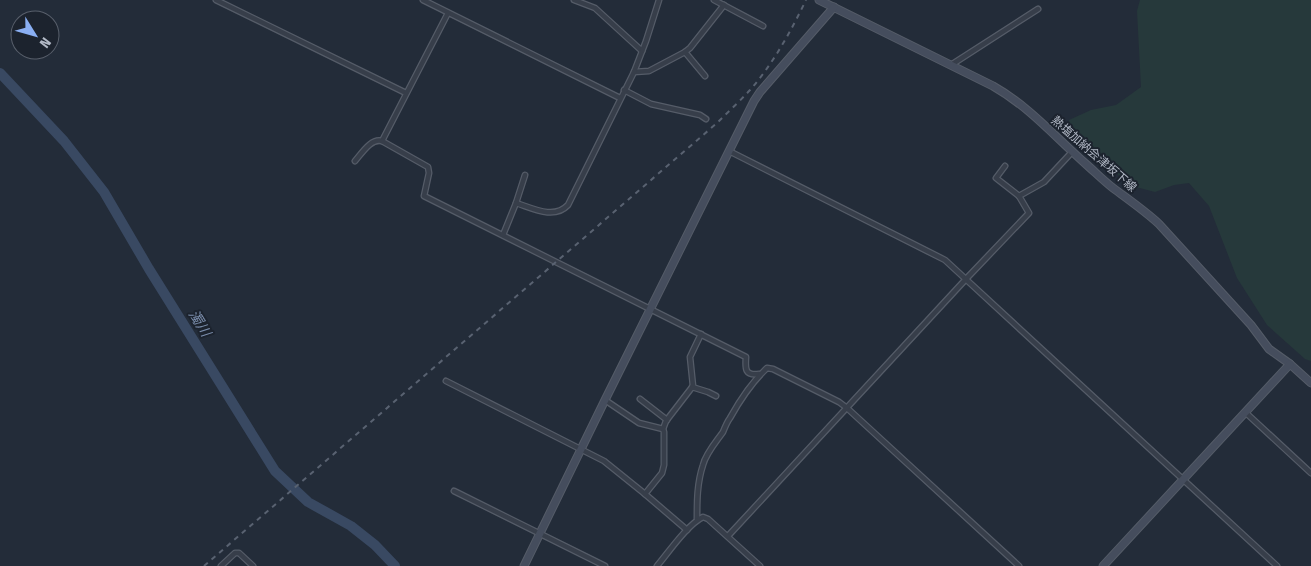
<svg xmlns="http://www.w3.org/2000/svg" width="1311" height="566" viewBox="0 0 1311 566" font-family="'Fira Sans Condensed','Noto Sans JP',sans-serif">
<rect width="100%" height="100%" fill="#232c39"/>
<path fill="#26393b" d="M1140,0h171v361l-6,-2 -38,-34 -30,-47 -28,-72 -20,-23 -15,2 -19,7 -19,-5 -16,-10 -17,-21 -12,-9 -19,-12 -3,-15 22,-10 25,-5 25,-18 -4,-76z"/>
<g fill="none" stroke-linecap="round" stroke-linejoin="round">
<path stroke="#394962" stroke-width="10" d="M0,73l64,68 40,51 45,77 126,202 33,31 43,24 24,19 20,21"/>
<g stroke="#555c68" stroke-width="7">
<g id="street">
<path d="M216,0l190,93"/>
<path d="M423,0l197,98"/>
<path d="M574,0l21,8 47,43"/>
<path d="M714,0l49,26"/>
<path d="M685,52l20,24"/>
<path d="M951,65l87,-56"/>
<path d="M634,72l15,-1 36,-19 5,-4 34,-43"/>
<path d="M624,90l27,14 49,11 6,4"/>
<path d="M382,141l66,-128"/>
<path d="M729,151l216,109 332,306"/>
<path d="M355,161c7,-8 16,-23 27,-20l46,26 1,6 -5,23 322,161c-1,12 -1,19 13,17"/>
<path d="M1005,166l-9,12 23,18"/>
<path d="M516,203l9,-28"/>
<path d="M503,235l13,-32c16,5 38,17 52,2l66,-133 12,-31 13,-41"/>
<path d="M446,381l158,80 41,33 42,36"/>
<path d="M692,387l16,5 8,4"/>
<path d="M640,399l27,21"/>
<path d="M605,400l34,23 24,6 1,3v33l-2,8 -17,21"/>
<path d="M1245,412l66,61"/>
<path d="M663,429l3,-8 27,-35 -3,-29 11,-23"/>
<path d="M454,491l151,75"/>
<path d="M697,519c0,-18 0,-36 6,-54 3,-12 13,-23 20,-33 2,-5 4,-10 7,-14 10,-18 22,-36 37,-50l6,1 66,33 8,6 172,158"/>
<path d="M728,536l238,-257 63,-66 -10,-17 25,-14 28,-30"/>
<path d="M221,566l14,-13h4l14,13"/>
<path d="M657,566c11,-13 31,-42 46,-49l5,2 52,47"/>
</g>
</g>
<g stroke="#555c68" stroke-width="9">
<g id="secondary">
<path d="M819,0l174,86c37,21 63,52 94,79 9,8 17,16 26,23 16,12 32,23 46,36l92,101 18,24 21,15 21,19"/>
<path d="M524,566l81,-166 149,-299 6,-9 74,-85"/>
<path d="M1103,566l187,-202"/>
</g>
</g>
<use href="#street" stroke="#373e4a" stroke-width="4.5"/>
<use href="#secondary" stroke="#454d5d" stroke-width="7"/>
<path stroke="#596271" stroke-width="2" stroke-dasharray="5 5" stroke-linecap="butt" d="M204,566l513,-443c11,-11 23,-22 33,-33 23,-26 41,-59 56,-90"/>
</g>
<g text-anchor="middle" stroke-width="4" stroke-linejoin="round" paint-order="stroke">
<g font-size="12" fill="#b2b9c6" stroke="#1c232e">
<text transform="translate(1094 154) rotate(41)" y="4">熱塩加納会津坂下線</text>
</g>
<g font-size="14" font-style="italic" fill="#7b8eac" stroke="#1c232e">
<text transform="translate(200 323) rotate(58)" y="5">濁川</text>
</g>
</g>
<g transform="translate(35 35) rotate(127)"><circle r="24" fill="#1c232e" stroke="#585f6b"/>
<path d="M0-4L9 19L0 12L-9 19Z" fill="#8aaff3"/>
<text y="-8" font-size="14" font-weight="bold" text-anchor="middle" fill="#b2b9c6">N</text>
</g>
</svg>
